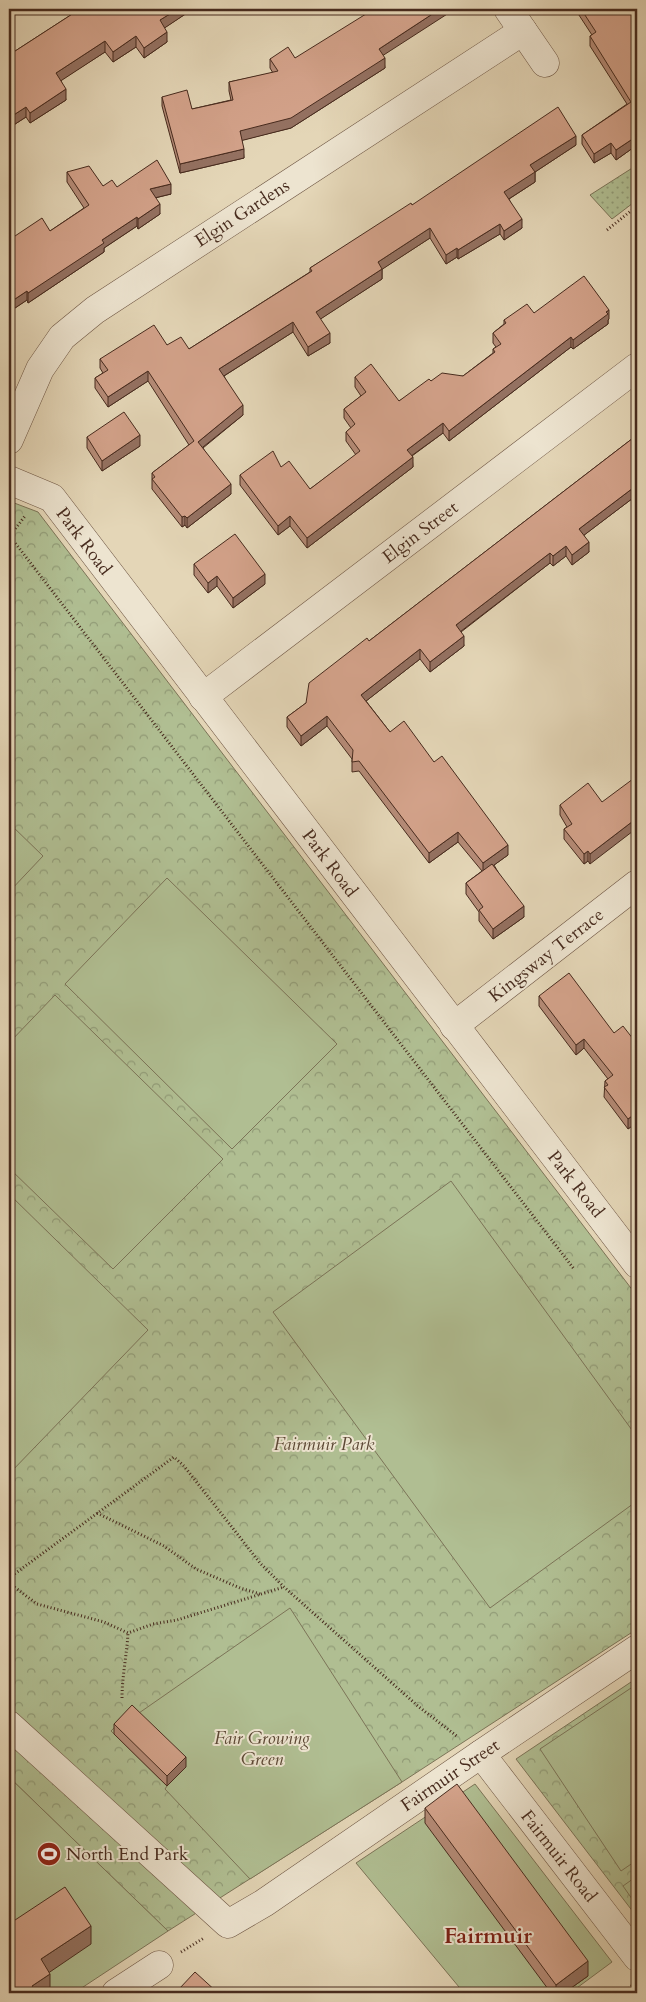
<svg xmlns="http://www.w3.org/2000/svg" width="646" height="2002" viewBox="0 0 646 2002" font-family="Cardo,serif">
<defs>
<pattern id="grass-dots" width="8" height="8" patternUnits="userSpaceOnUse" patternTransform="scale(1.25)"><rect width="8" height="8" fill="#b0be92"/><path d="M2 2h.1M6 6h.1" fill="none" stroke="#919b77" stroke-width="1.8" stroke-linecap="round"/></pattern>
<pattern id="park-crowns" width="20" height="18" patternUnits="userSpaceOnUse" patternTransform="scale(1.25)"><rect width="20" height="18" fill="#b0be92"/><path d="M2 6a3 3 0 1 1 6 0M12 15a3 3 0 1 1 6 0" fill="none" stroke="#919b77"/></pattern>
</defs>
<rect width="100%" height="100%" fill="#e4d6b7"/>
<filter id="stains"><feTurbulence type="fractalNoise" baseFrequency=".004" numOctaves="4"/><feColorMatrix values="0 0 0 0 .2 0 0 0 0 .09 0 0 0 0 .02 0 0 0 .5 -.17"/></filter>
<radialGradient id="worn" r=".72"><stop offset=".6" stop-color="#630" stop-opacity="0"/><stop offset="1" stop-color="#630" stop-opacity=".3"/></radialGradient>
<path fill="url(#grass-dots)" stroke="#7c7458" d="M637,165v35l-25,19 -22,-24z"/>
<g fill="url(#park-crowns)" stroke="#7c7458">
<path d="M9,501l29,11 599,784v333l-235,153 -234,149 -159,-154z"/>
<path d="M637,1678v239l-121,-158z"/>
</g>
<g fill="#b0be92" stroke="#7c7458">
<path d="M9,823l34,33 -34,36z"/>
<path d="M167,878l170,166 -105,105 -167,-165z"/>
<path d="M55,995l168,164 -110,110 -104,-101v-125z"/>
<path d="M451,1181l186,256v64l-147,107 -217,-296z"/>
<path d="M9,1194l139,136 -139,144z"/>
<path d="M290,1608l112,174 -152,97 -85,-90 2,-3 -56,-55 23,-24 5,6z"/>
<path d="M637,1684v176l-16,11 -81,-122z"/>
<path d="M9,1777l159,154 -94,62h-65z"/>
<path d="M475,1784l137,178 -42,31h-106l-108,-130z"/>
<path d="M637,1876v30l-14,-20z"/>
</g>
<g fill="none" stroke-linecap="round" stroke-linejoin="round">
<g stroke="#6e5644" stroke-width="29">
<g id="minor">
<path d="M508,9l37,54"/>
<path d="M9,440l31,-71 22,-32 33,-27 428,-279"/>
<path d="M9,480l43,18 585,766"/>
<path d="M203,697l434,-330"/>
<path d="M454,1026l183,-142"/>
<path d="M9,1725l219,199 36,-21 217,-149 156,-105"/>
<path d="M481,1754l156,203"/>
<path d="M116,1993l43,-28"/>
</g>
</g>
<g stroke="#472b1e" stroke-width="3" stroke-dasharray="1 2.5" stroke-linecap="butt">
<path d="M607,230l30,-24"/>
<path d="M9,535l565,734"/>
<path d="M9,537l16,-21"/>
<path d="M97,1513l67,33 32,23 44,19 20,6"/>
<path d="M9,1578l165,-121 10,9 76,97 24,24 135,120 39,30"/>
<path d="M9,1583l28,21 67,18 24,11 25,-9 24,-4 107,-33"/>
<path d="M122,1698c0,-22 5,-44 6,-65"/>
<path d="M181,1952l23,-14"/>
<path d="M623,1993l12,-10"/>
</g>
<use href="#minor" stroke="#ede4d0" stroke-width="28"/>
</g>
<g fill="#b58b77" stroke="#472b1e">
<path d="M80,9h113l-29,19 3,14 -23,16 -8,-11 -23,15 -8,-10 -44,28 5,20 -36,23 -4,-6 -17,11v-73z"/>
<path d="M575,9h52l2,2 8,-1v135l-21,15 -5,-7 -17,10 -12,-19v-9l45,-31 -37,-58v-10l2,-1z"/>
<path d="M383,55l2,13 -94,60 -49,12 2,18 -64,15 -18,-67v-9l30,12 39,-9 -2,-9v-9l44,-9 -3,-5v-9z"/>
<path d="M576,145l-41,27v10l-26,17 13,29 -18,12 -4,-6 -42,25 -1,-2 -11,7 -16,-26 -48,31v10l-62,40 10,24 -22,13 -15,-24 -69,44 19,39 -40,33 28,46 -44,34 -2,-3 -3,2 -30,-38v-16l37,-28 -41,-64 -40,26 -13,-19v-10l8,-5 -3,-5v-9l67,-14 22,4 121,-77v-4l102,-63z"/>
<path d="M67,172l36,14 68,8 -16,4 5,16 -22,15 -1,-3 -33,22v4l-76,51 -1,-3 -18,12v-72l41,-9 34,-23 -17,-26z"/>
<path d="M534,313l75,6 -1,1v4l-35,25 -2,-2 -122,94 -6,-8 -31,23 1,11 -106,81 -17,-22 -12,9 -38,-50v-10l41,-8 29,22 46,-34 -10,-14v-9l5,-4 -7,-10v-9l17,-13 -6,-9v-10l44,24 32,-20 32,-5 30,-23v-4l3,-2 -3,-4v-10l11,-9v-4z"/>
<path d="M637,435v60l-53,40 5,17 -17,13 -6,-9 -13,10 -3,-3 -89,69 3,14 -34,26 -10,-13 -54,42 24,31 44,30 74,93 -14,10 30,52 -31,22 -14,-18v-9l-13,-18v-11l16,-12 -24,-29 -29,21 -70,-92 -7,1v-13l-25,-33 -26,20 -14,-19v-10l19,-14 63,-62z"/>
<path d="M87,437l53,9 -38,25 -15,-23z"/>
<path d="M194,564l71,20 -32,24 -16,-22 -9,7 -14,-18z"/>
<path d="M602,802l-12,62 -2,-3 -4,3 -20,-25v-10l3,-2 -7,-12v-10z"/>
<path d="M637,936v19l-4,-5v-11z"/>
<path d="M539,996l98,48 -2,86 -3,-4 -4,3 -24,-32 1,-16 3,-2 -24,-31 -8,7 -37,-49z"/>
<path d="M114,1724l72,43 -19,19 -53,-52z"/>
<path d="M425,1808l163,168 -24,17h-13l-126,-170z"/>
</g>
<g fill="#947161" stroke="#472b1e">
<path d="M178,9h15l-33,22v-11z"/>
<path d="M440,9h15l-76,49v-9z"/>
<path d="M167,32v10l-23,16v-10z"/>
<path d="M136,36v11l-23,15v-10z"/>
<path d="M105,41v11l-49,32v-11z"/>
<path d="M385,58v10l-94,60 -51,13v-10z"/>
<path d="M66,89v11l-36,23v-10z"/>
<path d="M26,107v10l-17,11v-10z"/>
<path d="M576,136v9l-41,27v10l-31,20v-10l26,-27z"/>
<path d="M637,136v9l-21,15v-10z"/>
<path d="M611,143v10l-17,10v-9z"/>
<path d="M244,149v9l-64,15v-9z"/>
<path d="M171,184v10l-21,5v-10z"/>
<path d="M160,204v10l-22,15v-10z"/>
<path d="M137,217v9l-33,22v4l-76,51v-10l74,-53z"/>
<path d="M522,219v9l-18,12v-9z"/>
<path d="M500,224v10l-42,25v-9z"/>
<path d="M430,228v10l-52,34v-10z"/>
<path d="M457,248v9l-11,7v-9z"/>
<path d="M382,269v10l-66,43v-10z"/>
<path d="M27,291v9l-18,12v-9z"/>
<path d="M609,310v9l-1,1v4l-35,25v-9z"/>
<path d="M293,322v10l-74,47v-10z"/>
<path d="M330,333v10l-22,13v-9z"/>
<path d="M571,337v10l-122,94v-10z"/>
<path d="M148,371v10l-40,26v-10z"/>
<path d="M243,405v10l-45,36v-9z"/>
<path d="M443,423v10l-36,26v-9z"/>
<path d="M140,435v11l-38,25v-10z"/>
<path d="M413,457v10l-106,81v-10z"/>
<path d="M231,484v10l-44,34v-10z"/>
<path d="M637,485v10l-58,44v-10z"/>
<path d="M185,516v9l-3,2v-10z"/>
<path d="M290,516v10l-12,9v-9z"/>
<path d="M589,542v10l-17,13v-10z"/>
<path d="M566,546v10l-13,10v-10z"/>
<path d="M550,553v10l-94,72v-10z"/>
<path d="M265,574v10l-32,24v-10z"/>
<path d="M217,576v10l-9,7v-10z"/>
<path d="M464,636v10l-34,26v-10z"/>
<path d="M420,649v10l-59,46v-10z"/>
<path d="M327,716v10l-26,20v-10z"/>
<path d="M637,818v10l-47,36v-10z"/>
<path d="M458,832v10l-29,21v-10z"/>
<path d="M508,845v10l-25,18v-10z"/>
<path d="M588,851v10l-4,3v-10z"/>
<path d="M524,906v11l-31,22v-10z"/>
<path d="M584,1039v9l-8,7v-10z"/>
<path d="M632,1116v10l-4,3v-10z"/>
<path d="M637,1118v10l-2,2v-10z"/>
<path d="M186,1757v10l-19,19v-10z"/>
<path d="M91,1926v18l-50,34v-19z"/>
<path d="M588,1961v15l-24,17h-8v-8z"/>
<path d="M50,1974v18l-2,1h-16v-7z"/>
</g>
<g fill="#d3a28a" stroke="#472b1e">
<path d="M80,9h98l-18,11 7,12 -23,16 -8,-12 -23,16 -8,-11 -49,32 10,16 -36,24 -4,-6 -17,11v-63z"/>
<path d="M374,9h66l-61,40 6,9 -94,60 -51,13 4,18 -64,15 -18,-67 25,-7 5,19 41,-9 -4,-18 49,-11 -8,-12 18,-12 7,11z"/>
<path d="M581,9h46l2,2 4,-2h3l1,1v126l-21,14 -5,-7 -17,11 -12,-19 49,-33 -41,-66 6,-4z"/>
<path d="M558,107l18,29 -46,29 5,7 -31,20 18,27 -18,12 -4,-7 -42,26 -1,-2 -11,7 -16,-27 -52,34 4,7 -66,43 14,21 -22,14 -15,-25 -74,47 24,36 -45,37 33,42 -44,34 -2,-2 -3,1 -30,-38 3,-2 -3,-4 42,-32 -46,-70 -40,26 -13,-19 13,-8 -8,-11 54,-34 13,20 14,-8 8,12 123,-78 -2,-3 101,-65 1,2z"/>
<path d="M157,160l14,24 -21,5 10,15 -22,15 -1,-2 -35,23 2,3 -76,50 -1,-2 -18,12v-63l33,-22 8,13 39,-26 -22,-33 22,-6 14,20 9,-6 5,7z"/>
<path d="M584,276l25,34 -3,2 2,2 -35,26 -2,-3 -122,94 -6,-8 -36,27 6,7 -106,81 -17,-22 -12,10 -38,-51 33,-24 8,16 8,-6 21,28 50,-38 -14,-19 9,-8 -11,-15 22,-17 -11,-15 16,-13 28,37 30,-22 2,2 11,-8 21,3 32,-24 -2,-3 8,-5 -8,-11 13,-10 -2,-3 23,-16 7,9z"/>
<path d="M124,412l16,23 -38,26 -15,-24z"/>
<path d="M637,435v50l-58,44 10,13 -17,13 -6,-9 -13,10 -3,-3 -94,72 8,11 -34,26 -10,-13 -59,46 29,37 14,-11 30,41 8,-6 66,89 -25,18 -25,-31 -29,21 -70,-92 -7,1 1,-12 -26,-34 -26,20 -14,-19 19,-14 3,-20 58,-45 2,3z"/>
<path d="M235,534l30,40 -32,24 -16,-22 -9,7 -14,-19z"/>
<path d="M637,776v42l-47,36 -2,-3 -4,3 -20,-25 8,-5 -12,-19 28,-22 14,19z"/>
<path d="M492,864l32,42 -31,23 -14,-19 4,-3 -17,-24z"/>
<path d="M637,936v9l-4,-6z"/>
<path d="M569,973l45,60 9,-7 14,18 -2,2 2,3v69l-2,2 -3,-4 -4,3 -24,-32 4,-2 -3,-4 8,-6 -29,-36 -8,6 -37,-49z"/>
<path d="M132,1705l54,52 -19,19 -53,-52z"/>
<path d="M457,1784l131,177 -32,24 -131,-177z"/>
<path d="M65,1887l26,39 -50,33 9,15 -18,12 5,7h-28v-69z"/>
<path d="M195,1972l23,21h-35l-4,-4z"/>
</g>
<defs>
<g id="stadium-disc" transform="scale(1.25)"><circle r="9.5" fill="#8f2418" stroke="#ede4d0"/><path d="M0-5a6.5 5 0 1 0 0 10a6.5 5 0 1 0 0-10ZM-3.5-1.8h7v3.6h-7Z" fill="#fff"/></g>
</defs>
<g fill-rule="evenodd">
<use href="#stadium-disc" x="49" y="1854"/>
</g>
<g text-anchor="middle" stroke-width="4" stroke-linejoin="round" paint-order="stroke">
<g font-size="18" fill="#472b1e" stroke="#ede4d0">
<text transform="translate(242 213) rotate(-33)" y="6">Elgin Gardens</text>
<text transform="translate(420 532) rotate(-37)" y="6">Elgin Street</text>
<text transform="translate(84 541) rotate(53)" y="6">Park Road</text>
<text transform="translate(330 863) rotate(53)" y="6">Park Road</text>
<text transform="translate(546 955) rotate(-38)" y="6">Kingsway Terrace</text>
<text transform="translate(576 1184) rotate(52)" y="6">Park Road</text>
<text transform="translate(450 1775) rotate(-34)" y="6">Fairmuir Street</text>
<text transform="translate(559 1856) rotate(52)" y="6">Fairmuir Road</text>
</g>
<g font-size="18" font-style="italic" fill="#5c4835" stroke="#ede4d0">
<text x="324" y="1450">Fairmuir Park</text>
<text x="262" y="1744">Fair Growing<tspan x="262" dy="21">Green</tspan></text>
</g>
<g font-size="18" fill="#472b1e" stroke="#ede4d0" text-anchor="start">
<text x="66" y="1860">North End Park</text>
</g>
<g font-size="22" font-weight="bold" fill="#7a1f14" stroke="#ede4d0">
<text x="488" y="1943">Fairmuir</text>
</g>
</g>
<rect width="646" height="2002" fill="none" stroke="#e4d6b7" stroke-width="30"/>
<rect x="10" y="10" width="626" height="1982" fill="none" stroke="#472b1e" stroke-width="2.5"/>
<rect x="15" y="15" width="616" height="1972" fill="none" stroke="#472b1e"/>
<rect width="100%" height="100%" filter="url(#stains)"/>
<rect width="100%" height="100%" fill="url(#worn)"/>
</svg>
